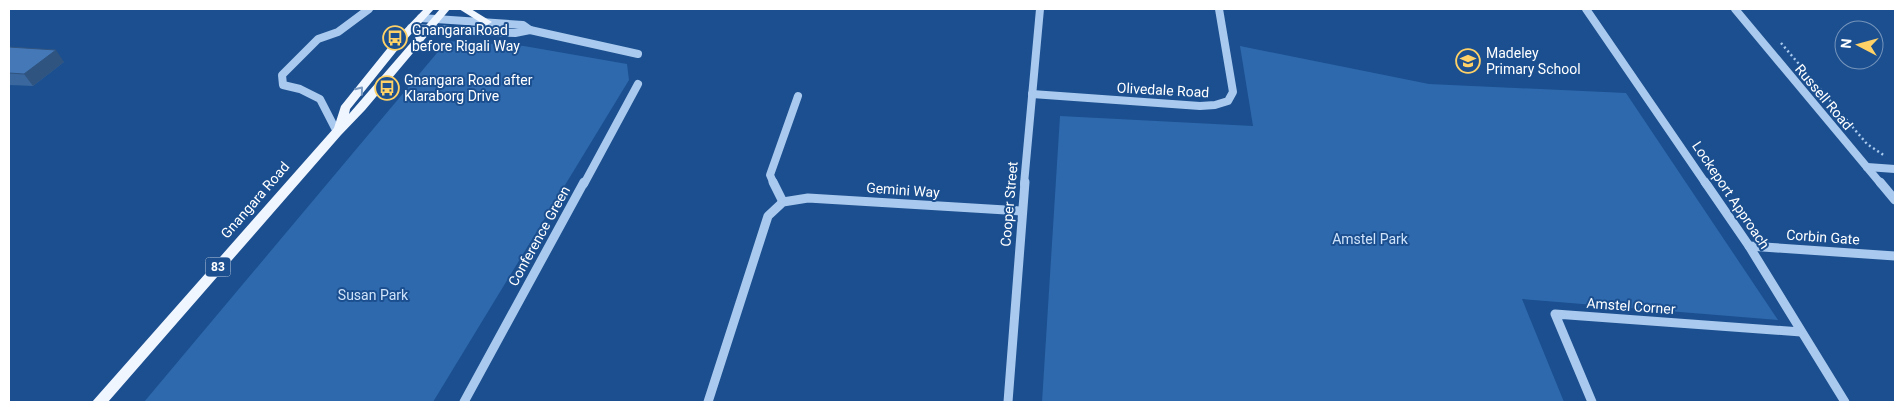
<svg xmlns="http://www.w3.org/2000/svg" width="1904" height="411" viewBox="0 0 1904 411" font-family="Roboto,sans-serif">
<rect width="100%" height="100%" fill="#1b4f8f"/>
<g fill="#2e69ad">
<path d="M447,41l77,5 103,18 2,16 -196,322h-289z"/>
<path d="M1240,46l189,38 197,9 152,227 -256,-21 42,103h-522l18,-286 193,10z"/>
</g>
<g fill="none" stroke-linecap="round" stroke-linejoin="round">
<path stroke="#a9c9ee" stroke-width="2.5" stroke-dasharray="2 3" stroke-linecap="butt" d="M1781,43l86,101 18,12"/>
<g stroke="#a9c9ee" stroke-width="8">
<path d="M1586,9l120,175"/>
<path d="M1735,9l146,175"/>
<path d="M421,18l102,7 7,5 108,24"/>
<path d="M411,28l104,5 15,-3"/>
<path d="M1032,94l168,12 15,-1 13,-4 5,-9 -14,-83"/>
<path d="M337,132l-17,-33 -20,-10 -17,-4 -1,-10 36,-36 20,-7 31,-23"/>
<path d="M1867,167l28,2"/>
<path d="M584,184l54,-100"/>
<path d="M774,184l-4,-9 28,-79"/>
<path d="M1024,184l16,-175"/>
</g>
<g stroke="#a9c9ee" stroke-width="9">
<path d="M773,182l10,20"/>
<path d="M1705,182l44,64 96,156"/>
<path d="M1880,182l15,18"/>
<path d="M1749,246l146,10"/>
<path d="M464,402l120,-220"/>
<path d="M708,402l60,-186 15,-14 25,-4 214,13"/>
<path d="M1008,402l17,-220"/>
<path d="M1592,402l-37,-88 246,18"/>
</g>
<g fill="#f0f6ff" fill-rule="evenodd">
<path d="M424,9h10l-31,34 -53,66 -1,5 91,-105h10l-85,101 -24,25 -233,267h-16l242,-274 7,-22 54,-67z"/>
<path d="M459,9h12l21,13 -5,3 -4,-1z"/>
</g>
</g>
<path fill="#3a679d" d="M9,47l55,15 -31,24 -24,-1z"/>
<path fill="#305480" d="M56,50l8,12 -31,24 -9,-12z"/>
<path fill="#4478b7" stroke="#305480" d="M9,47l47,3 -32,24 -15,-1z"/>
<defs><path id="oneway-chevron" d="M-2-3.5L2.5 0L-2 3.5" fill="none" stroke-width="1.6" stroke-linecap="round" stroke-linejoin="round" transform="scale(1.25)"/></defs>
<use stroke="#7b9ac1" href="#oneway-chevron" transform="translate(360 90) rotate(-51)"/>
<defs>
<g id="bus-ring" transform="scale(1.25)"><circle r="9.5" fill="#1b4f8f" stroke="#ffd166" stroke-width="1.5"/><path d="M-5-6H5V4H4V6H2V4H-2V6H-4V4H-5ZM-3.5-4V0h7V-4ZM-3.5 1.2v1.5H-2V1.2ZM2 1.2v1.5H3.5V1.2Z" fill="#ffd166"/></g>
<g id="school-ring" transform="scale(1.25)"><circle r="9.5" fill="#1b4f8f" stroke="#ffd166" stroke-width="1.5"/><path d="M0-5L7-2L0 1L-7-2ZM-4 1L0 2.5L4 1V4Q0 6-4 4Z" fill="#ffd166"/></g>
</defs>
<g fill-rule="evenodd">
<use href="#bus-ring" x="395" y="38"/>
<use href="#school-ring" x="1468" y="61"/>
<use href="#bus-ring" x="387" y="88"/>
</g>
<g text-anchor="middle" stroke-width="4" stroke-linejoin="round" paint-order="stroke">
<rect fill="#1b4f8f" stroke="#bbcadd" stroke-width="1" x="205.5" y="257.5" width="25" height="19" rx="4"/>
<g font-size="12" font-weight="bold" fill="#fff">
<text x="218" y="271">83</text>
</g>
<g font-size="14" fill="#fff" stroke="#1b4f8f" text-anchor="start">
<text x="412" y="35">Gnangara Road<tspan x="412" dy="16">before Rigali Way</tspan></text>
<text x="1486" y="58">Madeley<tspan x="1486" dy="16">Primary School</tspan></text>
<text x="404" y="85">Gnangara Road after<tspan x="404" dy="16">Klaraborg Drive</tspan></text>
</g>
<g font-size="14" fill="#fff" stroke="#1b4f8f">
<text transform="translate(1163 90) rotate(3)" y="5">Olivedale Road</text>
<text transform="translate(1824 97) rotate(50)" y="5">Russell Road</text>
<text transform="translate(903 190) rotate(4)" y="5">Gemini Way</text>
<text transform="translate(1731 195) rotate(56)" y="5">Lockeport Approach</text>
<text transform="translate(255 200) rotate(-49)" y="5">Gnangara Road</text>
<text transform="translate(1009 204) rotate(-85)" y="5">Cooper Street</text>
<text transform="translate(539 236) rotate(-61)" y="5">Conference Green</text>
<text transform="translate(1823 237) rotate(4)" y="5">Corbin Gate</text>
<text transform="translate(1631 306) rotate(4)" y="5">Amstel Corner</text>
</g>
<g font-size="14" fill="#cfe3fa" stroke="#1b4f8f">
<text x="1370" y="244">Amstel Park</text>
<text x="373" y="300">Susan Park</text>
</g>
</g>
<rect width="1904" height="411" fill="none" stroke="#ffffff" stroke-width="20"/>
<g transform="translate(1859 45) rotate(276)"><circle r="24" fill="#1b4f8f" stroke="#7695bc"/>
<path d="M0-4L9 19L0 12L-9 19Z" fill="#ffd166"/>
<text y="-8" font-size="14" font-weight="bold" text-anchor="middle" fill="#ffffff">N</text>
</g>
</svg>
